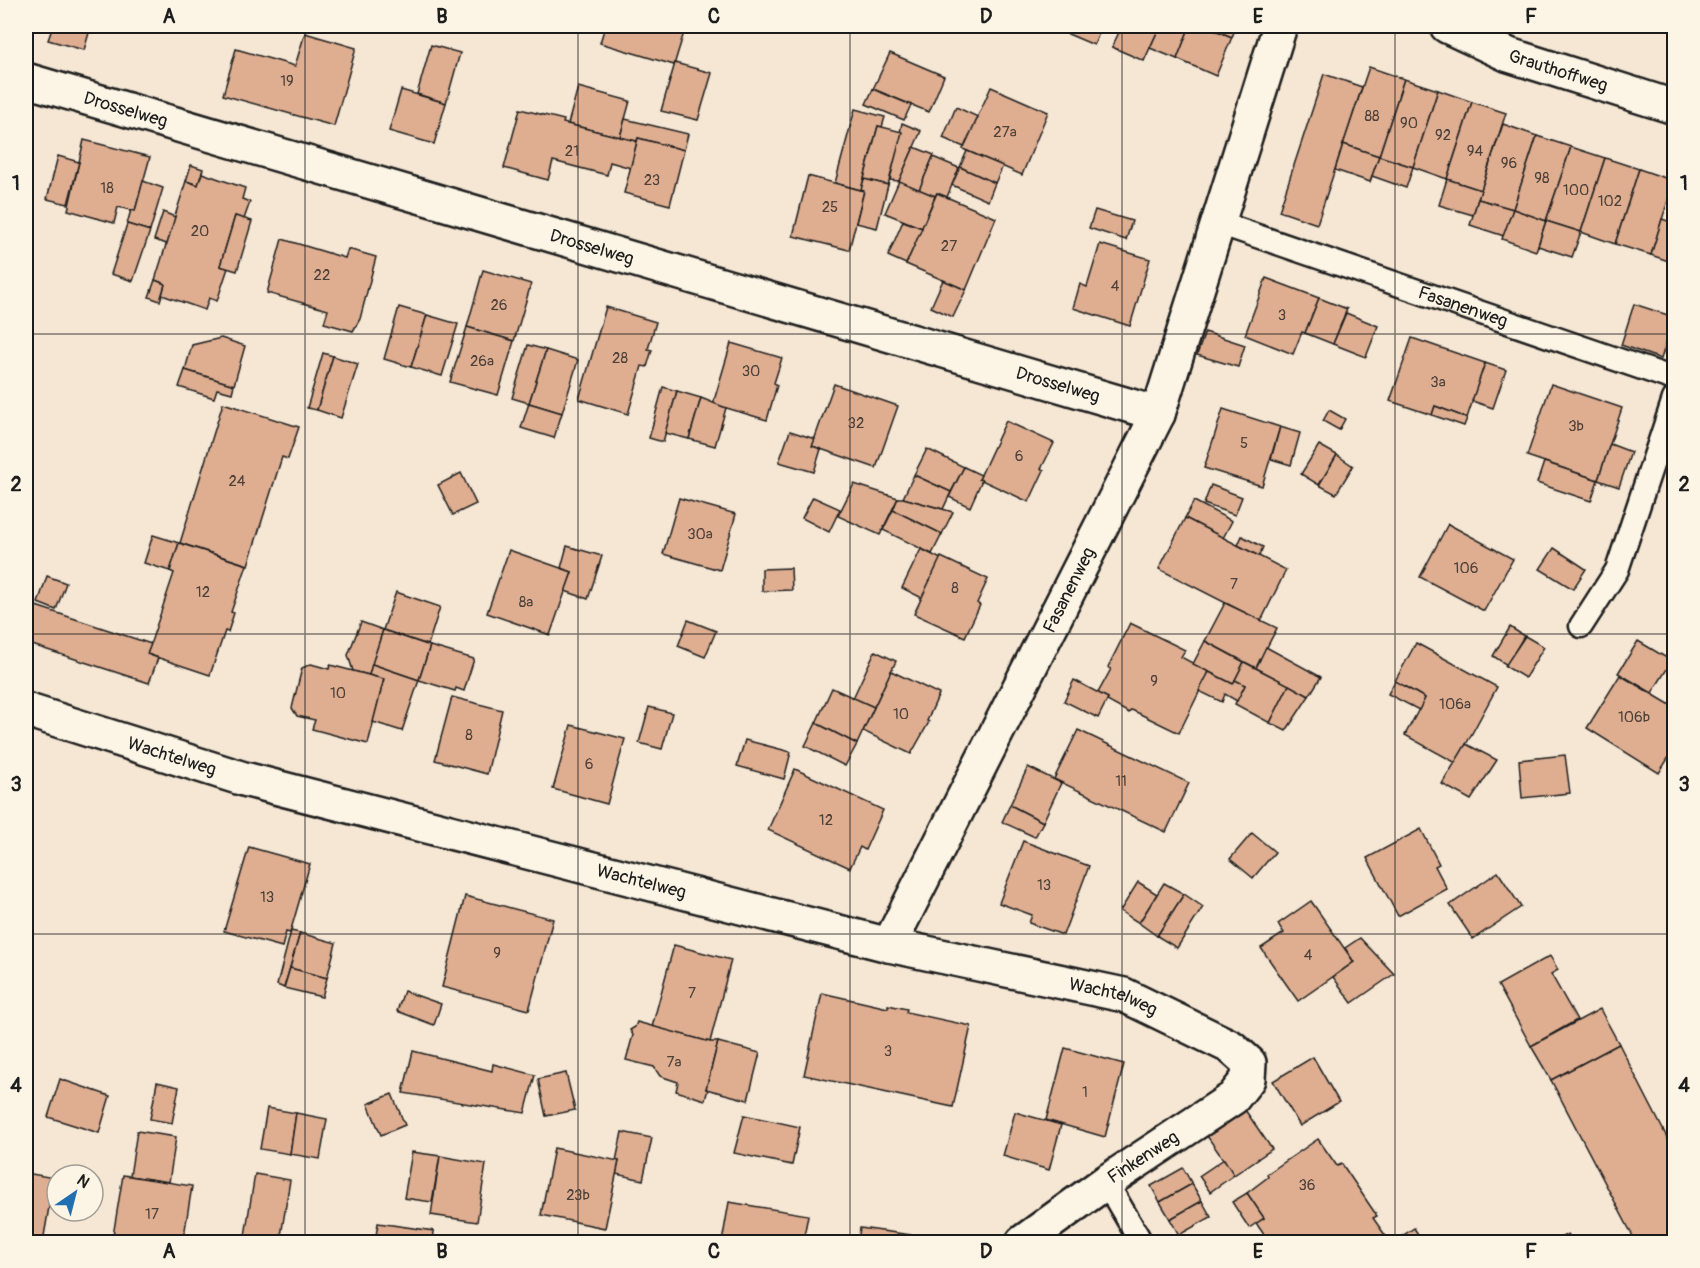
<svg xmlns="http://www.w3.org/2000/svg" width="1700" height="1268" viewBox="0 0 1700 1268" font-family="Pangolin,sans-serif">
<rect width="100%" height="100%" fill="#f6e7d4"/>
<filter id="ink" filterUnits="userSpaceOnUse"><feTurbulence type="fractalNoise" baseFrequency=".0167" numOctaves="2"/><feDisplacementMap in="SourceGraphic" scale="12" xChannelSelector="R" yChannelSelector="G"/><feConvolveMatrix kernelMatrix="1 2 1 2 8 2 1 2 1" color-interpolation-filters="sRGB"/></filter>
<g filter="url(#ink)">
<g fill="#dfae91" stroke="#1c1c1c" stroke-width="1.5">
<path d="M53,26h38l-7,24 -36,-10z"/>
<path d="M511,26h22l-2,5z"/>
<path d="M605,26h81l-12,39 -74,-22z"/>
<path d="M1063,26h39l-8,19 -33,-14z"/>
<path d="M1122,26h38l-16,35 -32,-14z"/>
<path d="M1160,26h30l-13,33 -27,-11z"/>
<path d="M1190,26h16l26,11 -16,39 -39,-17z"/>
<path d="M1206,26h26l4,1 -4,10z"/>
<path d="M305,33l51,15 -22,78 -111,-31 13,-46 59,17z"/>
<path d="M431,45l29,8 -14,50 -29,-9z"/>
<path d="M890,53l54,23 -15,36 -56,-23z"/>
<path d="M675,63l37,10 -14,47 -37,-9z"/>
<path d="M1369,67l35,12 -25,77 -36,-12z"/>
<path d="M1324,74l38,13 -45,137 -38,-13z"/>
<path d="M1404,79l34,11 -25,77 -34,-11z"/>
<path d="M578,87l52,14 -10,36 -52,-13z"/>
<path d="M991,87l57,25 -26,63 -59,-26z"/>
<path d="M873,89l38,16 -7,15 -38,-16z"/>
<path d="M401,90l45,13 -12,41 -45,-13z"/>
<path d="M1438,90l34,12 -25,77 -34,-12z"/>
<path d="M1472,102l34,11 -25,77 -34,-11z"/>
<path d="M956,107l22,10 -14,30 -21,-9z"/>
<path d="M520,109l44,11 -1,3 74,18 -6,27 -21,-6 -3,13 -54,-14 -5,19 -44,-12z"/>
<path d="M855,109l30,8 -3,10 -4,-1 -17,64 -26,-7z"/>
<path d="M625,119l63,15 -4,16 -46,-12 -1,3 -17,-4z"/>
<path d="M902,123l19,8 -22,50 -9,-1z"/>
<path d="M1503,124l34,12 -24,73 -35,-10z"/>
<path d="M878,126l24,6 -14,53 -24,-6z"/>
<path d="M1537,136l34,11 -25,74 -33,-12z"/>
<path d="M638,138l46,12 -14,55 -46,-12z"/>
<path d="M84,140l66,17 -15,54 -17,-4 -4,16 -46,-13z"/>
<path d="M1343,144l36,12 -9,26 -35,-12z"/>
<path d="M914,147l20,8 -15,35 -20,-9z"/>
<path d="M1571,147l34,11 -24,74 -35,-11z"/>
<path d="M967,151l36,15 -8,17 -35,-16z"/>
<path d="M58,156l21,6 -11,42 -21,-5z"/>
<path d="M1379,156l34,11 -7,21 -34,-12z"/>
<path d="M933,157l26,11 -12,29 -10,-4 -2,3 -16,-6z"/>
<path d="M1605,158l34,11 -24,75 -34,-12z"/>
<path d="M191,165l12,4 -5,16 -12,-4z"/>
<path d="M960,167l35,16 -7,18 -36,-16z"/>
<path d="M1639,169l35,12 -23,74 -36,-11z"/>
<path d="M202,173l43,15 -3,11 8,3 -6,17 -9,-3 -15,50 8,2 -11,33 -8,-3 -4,12 -43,-15 3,-11 -10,-4 31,-99 12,4z"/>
<path d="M808,176l56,15 -15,59 -56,-14z"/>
<path d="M864,179l24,6 -11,43 -21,-5 8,-32 -3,-1z"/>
<path d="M1447,179l34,11 -8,25 -34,-10z"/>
<path d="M143,181l20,7 -13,43 -23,-7 4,-14 4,1z"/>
<path d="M899,181l36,15 -13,32 -37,-15z"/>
<path d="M937,193l59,25 -30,72 -60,-26z"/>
<path d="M1478,199l35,10 -9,27 -34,-11z"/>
<path d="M1513,209l33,12 -10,30 -34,-12z"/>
<path d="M1095,210l37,11 -6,19 -37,-12z"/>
<path d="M163,212l12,5 -8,27 -13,-4z"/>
<path d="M235,216l17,5 -15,50 -17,-5z"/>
<path d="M1662,219l12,4v40l-23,-8z"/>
<path d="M903,221l19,7 -16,36 -18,-8z"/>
<path d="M1546,221l35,11 -9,25 -34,-11z"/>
<path d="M127,224l23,7 -17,50 -22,-7z"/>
<path d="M282,239l63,19 3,-9 28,8 -16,62 -7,12 -29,-8 4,-13 -61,-17z"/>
<path d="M1100,244l50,15 -20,67 -57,-18 7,-24 7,3z"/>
<path d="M483,270l48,14 -17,57 -47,-14z"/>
<path d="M1266,278l53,20 -14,35 -3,-1 -9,22 -48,-19z"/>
<path d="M155,280l10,4 -5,17 -11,-4z"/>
<path d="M943,280l23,10 -13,27 -22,-10z"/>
<path d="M1319,298l28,11 -14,35 -28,-11z"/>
<path d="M1634,304l40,13 -13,42 -40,-14z"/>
<path d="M399,307l28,8 -16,52 -27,-8z"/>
<path d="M606,307l50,15 -8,27 4,1 -5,17 -5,-1 -14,48 -49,-15z"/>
<path d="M1346,313l32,13 -12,31 -33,-13z"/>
<path d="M427,315l31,9 -16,52 -31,-9z"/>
<path d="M467,327l47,14 -16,54 -48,-13z"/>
<path d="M1205,332l40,13 -7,22 -41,-12z"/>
<path d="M221,338l24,8 -11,39 -49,-15 7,-25z"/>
<path d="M1412,338l73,25 -18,55 -32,-12 -3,9 -42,-14z"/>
<path d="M731,343l51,15 -8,25 3,2 -10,35 -54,-16z"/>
<path d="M528,345l18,5 -17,53 -17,-5z"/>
<path d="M546,350l32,10 -16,53 -33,-10z"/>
<path d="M323,353l10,3 -16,54 -10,-2z"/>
<path d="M333,356l25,8 -17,54 -24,-8z"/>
<path d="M1485,363l21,7 -13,38 -21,-7z"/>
<path d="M185,370l49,15 -2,8 -15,-4 -3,9 -35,-11z"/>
<path d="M834,384l64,22 -22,62 -64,-22z"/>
<path d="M1551,384l71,24 -24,72 -71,-24z"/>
<path d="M663,387l14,4 -14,51 -14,-4z"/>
<path d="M677,391l24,7 -12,41 -24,-6z"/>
<path d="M701,398l25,10 -11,38 -26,-7z"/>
<path d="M223,403l76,24 -11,32 -6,-2 -34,108 -68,-22z"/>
<path d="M529,403l33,10 -8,25 -33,-10z"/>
<path d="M1435,406l32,12 -3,8 -32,-11z"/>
<path d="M1223,409l57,18 -18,59 -58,-18z"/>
<path d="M1329,410l16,9 -6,11 -16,-9z"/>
<path d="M1006,421l48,22 -13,26 3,1 -15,32 -50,-23z"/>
<path d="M1280,427l20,6 -9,32 -20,-6z"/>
<path d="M790,431l25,8 -3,7 9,3 -7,23 -35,-10z"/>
<path d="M1610,444l21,8 -12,35 -21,-7z"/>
<path d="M1319,445l18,10 -18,30 -18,-11z"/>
<path d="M927,449l37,18 -13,25 -37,-17z"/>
<path d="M1337,455l16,11 -17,28 -17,-9z"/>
<path d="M1544,462l54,18 -7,21 -54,-18z"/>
<path d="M964,467l17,8 -2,4 3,1 -12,27 -21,-10z"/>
<path d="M461,473l15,31 -23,11 -15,-30z"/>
<path d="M914,475l37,17 -8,17 -40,-11z"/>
<path d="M854,484l44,14 -18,37 -42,-19z"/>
<path d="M1211,485l31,12 -7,18 -31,-11z"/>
<path d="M813,497l27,12 -11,23 -27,-14z"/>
<path d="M679,498l57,16 -16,56 -57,-16z"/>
<path d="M898,498h5l50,14 -11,22 -49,-24z"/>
<path d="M1194,501l38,20 -9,17 -38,-20z"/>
<path d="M893,510l49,24 -10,20 -49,-24z"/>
<path d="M1185,518l101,52 -25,51 -102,-52z"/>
<path d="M1448,524l65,35 -29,52 -64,-34z"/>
<path d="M153,535l26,8 -9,28 -26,-8z"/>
<path d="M1242,536l21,11 -4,9 -21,-11z"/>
<path d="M179,543l68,22 -16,47 3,1 -6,19 -3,-1 -15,44 -63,-21 27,-81 -4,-2z"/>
<path d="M567,546l35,10 -14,43 -23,-8 7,-19 -11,-4z"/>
<path d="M1554,548l32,21 -13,20 -33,-20z"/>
<path d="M921,549l20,10 -19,39 -20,-10z"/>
<path d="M509,550l63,22 -22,63 -63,-22z"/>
<path d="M941,557l47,22 -11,24 3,2 -15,32 -51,-23z"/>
<path d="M791,568l1,22 -30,1v-22z"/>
<path d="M47,576l19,7 -10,27 -18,-7z"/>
<path d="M396,592l44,15 -12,38 -45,-15z"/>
<path d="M1225,603l52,25 -21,40 -51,-27z"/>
<path d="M36,606l115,38 -4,10 11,4 -9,25 -123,-40z"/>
<path d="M688,620l28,11 -11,26 -27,-11z"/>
<path d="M361,622l22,8 -14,45 -16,-4 -5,-16z"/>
<path d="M1130,623l55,27 -4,7 28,15 -30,61 -45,-22 -3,-1 -2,3 -22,-12 1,-3 -10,-5 13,-24 -3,-2z"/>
<path d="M1510,627l14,9 -17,29 -14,-9z"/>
<path d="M383,630l47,16 -11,34 -47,-16z"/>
<path d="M1525,636l19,11 -19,31 -20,-12z"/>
<path d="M1205,641l39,21 -11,22 -40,-20z"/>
<path d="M1638,641l34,20 -20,32 -34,-20z"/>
<path d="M1416,643l81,44 -41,76 -51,-28 20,-37 -30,-17z"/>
<path d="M430,646l44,13 -10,32 -8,-3 -1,3 -36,-11z"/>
<path d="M1266,647l55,30 -12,19 -53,-28z"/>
<path d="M875,651l21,10 -22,46 -21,-9z"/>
<path d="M1244,662l45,23 -19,38 -35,-19 10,-19 -10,-5z"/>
<path d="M311,664l18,5 1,-4 54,14 -16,65 -56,-15 3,-9 -18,-4 -5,-8 10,-40z"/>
<path d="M372,664l47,16 -17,51 -29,-9 11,-43 -15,-4z"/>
<path d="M891,671l48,23 -12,27 2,1 -18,32 -48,-23z"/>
<path d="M1209,672l24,12 2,-4 10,5 -8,16 -12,-7 -3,8 -23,-11z"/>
<path d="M1620,675l54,32v42l-15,24 -72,-45z"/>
<path d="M1074,680l34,18 -10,20 -34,-17z"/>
<path d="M1395,681l30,17 -6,12 -31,-16z"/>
<path d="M1289,685l20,11 -23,35 -16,-8z"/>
<path d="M832,688l42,19 -17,37 -41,-21z"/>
<path d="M452,697l50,13 -15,64 -52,-14z"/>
<path d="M649,707l23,6 -10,36 -23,-6z"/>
<path d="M816,723l41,21 -12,22 -40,-20z"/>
<path d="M571,725l54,14 -18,65 -54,-15z"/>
<path d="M1078,730l111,53 -23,49 -112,-53z"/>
<path d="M745,740l46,12 -7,27 -47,-13z"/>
<path d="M1466,744l31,16 -26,40 -29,-16z"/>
<path d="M1565,755l5,38 -48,5 -3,-38z"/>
<path d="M1028,767l33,16 -18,39 -33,-17z"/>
<path d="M795,769l88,41 -18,40 -5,-3 -10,21 -82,-38z"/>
<path d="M1010,805l33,17 -8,15 -33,-15z"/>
<path d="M1421,829l18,35 -4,2 12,23 -49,27 -31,-58z"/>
<path d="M1252,833l23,19 -22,26 -23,-19z"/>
<path d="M1023,841l66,25 -26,69 -34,-12 3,-8 -33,-12z"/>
<path d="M249,847l61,17 -20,69 -4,-1 -4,15 -58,-16z"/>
<path d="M1498,872l23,35 -48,32 -23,-34z"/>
<path d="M1138,882l19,12 -18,29 -19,-12z"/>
<path d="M1164,883l20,11 -27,42 -18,-13z"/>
<path d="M1184,894l19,13 -26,41 -20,-12z"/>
<path d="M465,896l88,23 -24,91 -87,-23z"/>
<path d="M1311,901l43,61 -56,39 -37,-53 23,-15 -6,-9z"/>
<path d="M291,931l9,2 -16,55 -7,-3z"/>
<path d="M300,933l36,10 -9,35 -37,-10z"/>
<path d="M1360,938l34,36 -42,29 -19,-26 21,-15 -9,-14z"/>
<path d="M674,945l57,15 -21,82 -58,-15z"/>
<path d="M1550,956l8,14 -7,4 26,46 -46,26 -33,-61z"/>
<path d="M290,968l37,10 -5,19 -38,-9z"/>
<path d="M404,991l37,13 -7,21 -37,-14z"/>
<path d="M822,993l66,15v-3l19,4 -1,3 65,14 -18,81 -149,-32z"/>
<path d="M1600,1009l19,35 -68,36 -20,-34z"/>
<path d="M637,1022l73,20h8l-12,47h2l-3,11 -29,-9 2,-9 -18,-6 -6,-9 -28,-7 7,-25 -3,-5 5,-3z"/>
<path d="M718,1042l42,11 -12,47 -42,-11z"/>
<path d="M1619,1044l55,107v91h-38l-85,-162z"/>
<path d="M1065,1048l59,16 -19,73 -59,-17z"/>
<path d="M413,1051l79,20 1,-7 42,11 -10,38 -122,-20z"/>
<path d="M1313,1057l26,45 -39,24 -27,-45z"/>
<path d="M566,1073l9,37 -29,6 -8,-37z"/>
<path d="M60,1079l50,17 -11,37 -51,-16z"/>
<path d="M157,1082l22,5 -7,36 -22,-4z"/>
<path d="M392,1094l13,31 -24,10 -13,-31z"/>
<path d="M1243,1107l29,42 -38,26 -29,-42z"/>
<path d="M267,1108l29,5 -6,41 -30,-5z"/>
<path d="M1015,1112l46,13 -12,45 -46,-14z"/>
<path d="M296,1113l31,6 -7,40 -30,-5z"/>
<path d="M744,1115l56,12 -8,38 -58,-12z"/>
<path d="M137,1131l39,6 -7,45 -39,-6z"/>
<path d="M622,1132l30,6 -9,42 -27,-6 3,-13h-3z"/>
<path d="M1318,1139l19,27 5,-2 35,52 -4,2 17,24h-121l-13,-19 8,-5 -17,-25 21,-16 -1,-3z"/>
<path d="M554,1148l65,13 -14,67 -64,-13z"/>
<path d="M412,1152l28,4 -8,46 -28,-4z"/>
<path d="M440,1156l46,8 -9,58 -46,-7z"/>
<path d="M1224,1159l10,16 -24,17 -11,-16z"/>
<path d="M1183,1168l9,16 -32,18 -9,-16z"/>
<path d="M26,1173l28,5 -11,64h-17z"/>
<path d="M255,1174l35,6 -10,62h-36z"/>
<path d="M123,1175l69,11 -9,56h-71z"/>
<path d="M1192,1184l10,17 -32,18 -10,-17z"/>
<path d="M1247,1193l17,25 -15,10 -17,-26z"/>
<path d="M1202,1201l9,16 -32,18 -9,-16z"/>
<path d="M729,1202l79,13 -5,27h-81z"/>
<path d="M378,1223l56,8 -1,11h-58z"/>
<path d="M860,1228l51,7 -1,7h-52z"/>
<path d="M1414,1228l9,14h-26l-2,-1z"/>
<path d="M1568,1234l5,8h-21z"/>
</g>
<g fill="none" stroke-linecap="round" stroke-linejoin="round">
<g stroke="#1c1c1c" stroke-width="27">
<g id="service">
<path id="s1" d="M1219,223l455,156"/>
<path d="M1581,626l36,-56 57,-171"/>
<path d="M1106,1182l35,60"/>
</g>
</g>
<g stroke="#1c1c1c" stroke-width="38">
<g id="minor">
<path id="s2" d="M1447,26l62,29 165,52"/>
<path id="s3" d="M26,80l1132,334"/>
<path id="s4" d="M26,710l218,69 645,166 235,50 107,52 18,16 -1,16 -15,19 -127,84 -83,60"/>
<path id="s5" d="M889,945l269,-531 122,-388"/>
</g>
</g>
<use href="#service" stroke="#fcf5e5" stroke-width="22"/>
<use href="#minor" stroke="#fcf5e5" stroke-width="33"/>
</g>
</g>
<path fill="none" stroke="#1c1c1c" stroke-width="1.5" stroke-opacity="0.55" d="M305,26v1216M578,26v1216M850,26v1216M1122,26v1216M1395,26v1216M26,334h1648M26,634h1648M26,934h1648"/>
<g text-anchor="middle" stroke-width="6" stroke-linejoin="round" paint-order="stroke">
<g font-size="15" fill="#4d4039">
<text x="287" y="86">19</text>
<text x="1372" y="121">88</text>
<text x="1409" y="128">90</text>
<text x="1005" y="137">27a</text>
<text x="1443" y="140">92</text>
<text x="572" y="156">21</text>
<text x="1475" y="156">94</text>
<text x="1509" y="168">96</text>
<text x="1542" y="183">98</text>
<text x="652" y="185">23</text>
<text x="107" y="193">18</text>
<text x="1576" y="195">100</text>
<text x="1610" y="206">102</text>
<text x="830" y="212">25</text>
<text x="200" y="236">20</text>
<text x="949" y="251">27</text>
<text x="322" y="280">22</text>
<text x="1115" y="291">4</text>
<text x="499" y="310">26</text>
<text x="1282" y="320">3</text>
<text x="620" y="363">28</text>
<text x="482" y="366">26a</text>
<text x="751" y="376">30</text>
<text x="1438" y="387">3a</text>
<text x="856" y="428">32</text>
<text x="1576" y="431">3b</text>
<text x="1244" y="448">5</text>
<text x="1019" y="461">6</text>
<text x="237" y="486">24</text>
<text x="700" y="539">30a</text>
<text x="1466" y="573">106</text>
<text x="1234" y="589">7</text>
<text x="955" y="593">8</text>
<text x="203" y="597">12</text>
<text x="526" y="607">8a</text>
<text x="1154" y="686">9</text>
<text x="338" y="698">10</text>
<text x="1455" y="709">106a</text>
<text x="901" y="719">10</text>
<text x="1634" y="722">106b</text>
<text x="469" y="740">8</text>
<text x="589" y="769">6</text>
<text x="1121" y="786">11</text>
<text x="826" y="825">12</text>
<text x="1044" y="890">13</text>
<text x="267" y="902">13</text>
<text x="497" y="958">9</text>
<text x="1308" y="960">4</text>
<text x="692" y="998">7</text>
<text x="888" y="1056">3</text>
<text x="674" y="1067">7a</text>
<text x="1085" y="1097">1</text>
<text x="1307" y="1190">36</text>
<text x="578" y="1200">23b</text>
<text x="152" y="1219">17</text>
</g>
<g font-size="18" fill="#1c1c1c" stroke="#fcf5e5">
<text dy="6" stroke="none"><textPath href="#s2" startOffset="120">Grauthoffweg</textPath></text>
<text dy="6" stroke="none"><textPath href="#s3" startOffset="104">Drosselweg</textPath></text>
<text dy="6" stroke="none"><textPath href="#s3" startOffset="590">Drosselweg</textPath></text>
<text dy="6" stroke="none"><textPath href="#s1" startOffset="258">Fasanenweg</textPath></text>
<text dy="6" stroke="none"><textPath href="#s3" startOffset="1076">Drosselweg</textPath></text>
<text dy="6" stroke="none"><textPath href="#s5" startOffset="398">Fasanenweg</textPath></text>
<text dy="6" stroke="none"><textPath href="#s4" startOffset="153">Wachtelweg</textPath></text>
<text dy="6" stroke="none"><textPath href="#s4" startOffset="639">Wachtelweg</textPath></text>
<text dy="6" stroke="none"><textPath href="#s4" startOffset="1125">Wachtelweg</textPath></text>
<text transform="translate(1143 1157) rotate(-33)" y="6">Finkenweg</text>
</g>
</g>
<rect width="1700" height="1268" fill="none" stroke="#fcf5e5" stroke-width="66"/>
<g transform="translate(75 1193) rotate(35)"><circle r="28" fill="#fcf5e5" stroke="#a29e95" stroke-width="1.5"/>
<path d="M0-4.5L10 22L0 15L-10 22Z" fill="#1f6fb2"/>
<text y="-9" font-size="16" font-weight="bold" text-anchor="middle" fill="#1c1c1c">N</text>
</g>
<rect x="33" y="33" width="1634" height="1202" fill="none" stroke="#1c1c1c" stroke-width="2"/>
<g font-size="20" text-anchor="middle" font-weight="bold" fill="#1c1c1c">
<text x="169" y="23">A</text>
<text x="442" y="23">B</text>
<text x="714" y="23">C</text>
<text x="986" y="23">D</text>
<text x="1258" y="23">E</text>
<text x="1531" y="23">F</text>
<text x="16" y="190">1</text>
<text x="1684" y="190">1</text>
<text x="16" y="491">2</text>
<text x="1684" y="491">2</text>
<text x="16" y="791">3</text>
<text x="1684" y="791">3</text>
<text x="16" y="1092">4</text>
<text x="1684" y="1092">4</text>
<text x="169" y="1258">A</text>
<text x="442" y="1258">B</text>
<text x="714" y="1258">C</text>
<text x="986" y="1258">D</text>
<text x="1258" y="1258">E</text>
<text x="1531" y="1258">F</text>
</g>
</svg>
